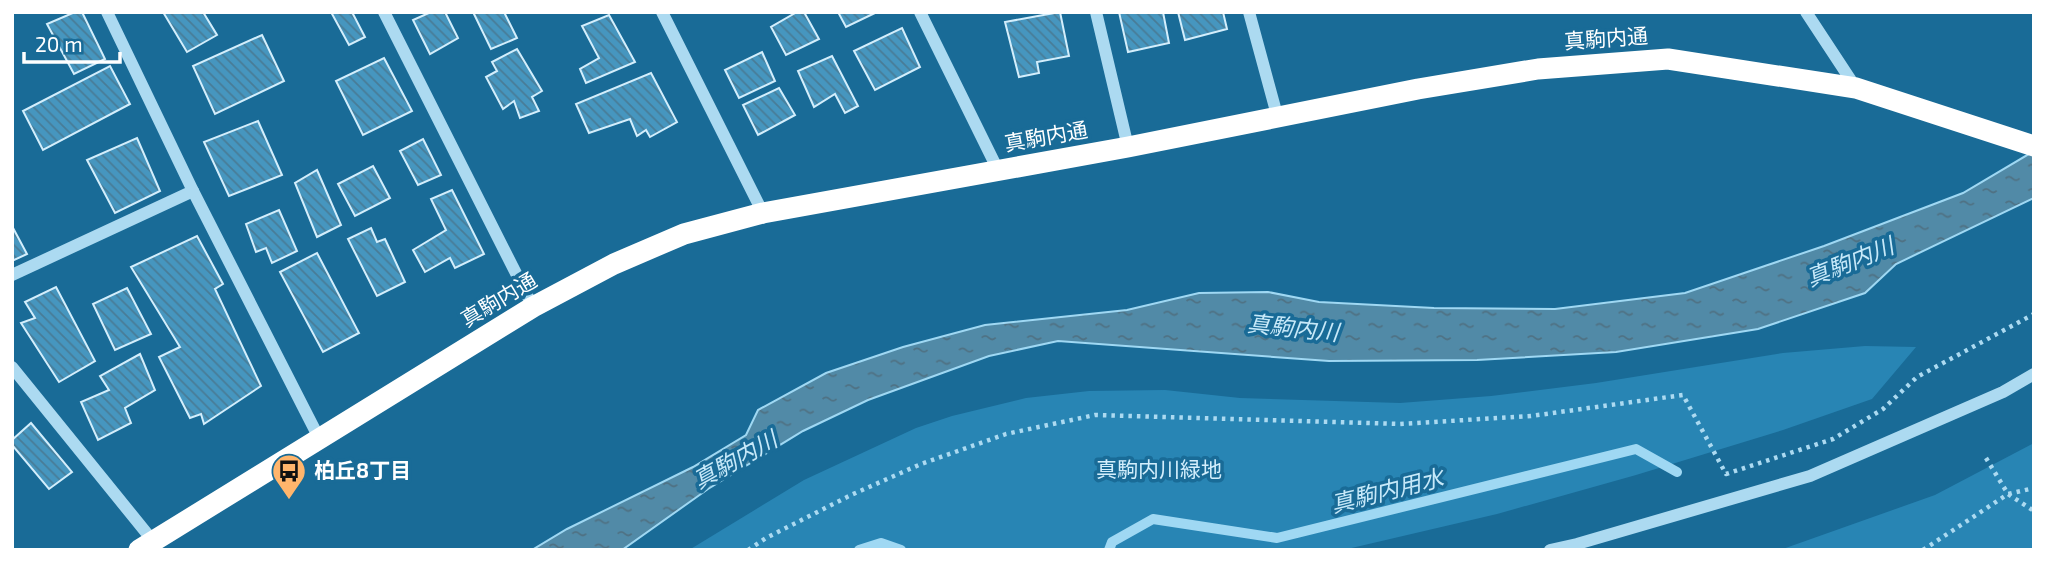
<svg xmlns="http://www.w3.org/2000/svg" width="2046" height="562" viewBox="0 0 2046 562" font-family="'Exo 2','Noto Sans JP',sans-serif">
<defs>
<pattern id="water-ripples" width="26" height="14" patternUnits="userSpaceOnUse" patternTransform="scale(1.75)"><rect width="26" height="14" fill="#518aa7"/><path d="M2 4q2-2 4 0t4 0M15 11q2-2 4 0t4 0" fill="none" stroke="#4f7183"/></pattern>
<pattern id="building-back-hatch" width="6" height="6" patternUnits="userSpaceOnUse" patternTransform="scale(1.75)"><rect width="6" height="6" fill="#4696bf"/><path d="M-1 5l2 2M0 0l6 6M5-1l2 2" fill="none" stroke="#487c97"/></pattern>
</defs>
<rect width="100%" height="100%" fill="#196b97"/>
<g fill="#2885b4">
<path d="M1865,346l51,1 -44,52 -89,31 -147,45 -139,39 -154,36h-654l115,-70 112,-52 36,-12 74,-18 63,-7 76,-1 75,8 160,5 91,-7 105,-13 187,-30z"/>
<path d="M2034,443v107h-254l155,-55z"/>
</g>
<path fill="url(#water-ripples)" stroke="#9fd8f3" stroke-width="2" d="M2034,151v47l-138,66 -31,29 -107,36 -142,23 -139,8 -148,1 -271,-20 -69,15 -121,44 -65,31 -95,58 -86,61h-90l35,-21 126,-62 53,-32 12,-25 68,-37 77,-26 82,-22 142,-15 72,-17 69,-1 51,10 115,6 121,1 130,-16 139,-47 139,-53z"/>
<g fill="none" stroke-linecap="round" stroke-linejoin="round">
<g stroke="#9fd8f3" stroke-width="10">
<path d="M859,550l22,-7 20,7"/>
<path d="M1109,550l3,-8 41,-23 124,19 359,-89 41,23"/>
</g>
</g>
<g fill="url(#building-back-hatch)" stroke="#d3eefc" stroke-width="2">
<path d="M75,12h7l23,47 -31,15 -27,-50z"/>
<path d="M163,12h40l14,23 -30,17z"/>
<path d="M331,12h21l13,25 -16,8z"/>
<path d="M431,12h14l13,26 -28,16 -17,-34z"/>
<path d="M473,12h31l13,26 -26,11z"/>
<path d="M797,12h7l15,27 -33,16 -15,-28z"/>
<path d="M838,12h39l-31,15z"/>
<path d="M1060,12l9,44 -32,6 2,11 -20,4 -14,-55z"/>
<path d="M1119,12h44l6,31 -41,9z"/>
<path d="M1178,12h45l4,17 -42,11z"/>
<path d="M609,15l26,47 -49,21 -6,-14 19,-11 -17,-32z"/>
<path d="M902,28l18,39 -45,23 -21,-39z"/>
<path d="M262,35l22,46 -69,33 -22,-48z"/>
<path d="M517,49l25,42 -10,6 7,14 -19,7 -6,-17 -11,8 -17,-32 11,-6 -5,-9z"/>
<path d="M762,52l13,29 -36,17 -14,-28z"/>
<path d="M832,56l26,50 -13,7 -10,-19 -21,13 -16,-36z"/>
<path d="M384,58l28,53 -49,24 -27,-54z"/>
<path d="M110,66l20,38 -87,46 -20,-39z"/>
<path d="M651,73l26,49 -27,15 -4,-7 -9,6 -7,-17 -41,14 -13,-29z"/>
<path d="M779,88l16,27 -37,20 -15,-30z"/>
<path d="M258,121l24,54 -53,21 -25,-54z"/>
<path d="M137,138l23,53 -45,22 -28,-53z"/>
<path d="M423,139l18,36 -23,10 -18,-34z"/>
<path d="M373,166l17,32 -35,18 -17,-32z"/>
<path d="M317,170l24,55 -24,12 -22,-54z"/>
<path d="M452,190l32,64 -29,14 -5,-10 -25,14 -12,-22 33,-20 -15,-31z"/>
<path d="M279,210l18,41 -25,12 -6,-15 -10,4 -10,-28z"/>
<path d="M12,226l15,28 -15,7z"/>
<path d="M371,228l6,14 8,-3 20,43 -28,14 -29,-57z"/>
<path d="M197,236l26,48 -8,5 46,97 -57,38 -3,-10 -11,4 -31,-61 21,-10 -49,-80z"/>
<path d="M317,253l42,80 -36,19 -43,-80z"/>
<path d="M56,287l39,74 -36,21 -38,-59 14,-5 -10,-16z"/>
<path d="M127,288l24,46 -36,16 -22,-46z"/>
<path d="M140,354l15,36 -30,18 6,15 -33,17 -17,-38 28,-12 -9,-14z"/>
<path d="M31,423l41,49 -23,17 -37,-44v-5z"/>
</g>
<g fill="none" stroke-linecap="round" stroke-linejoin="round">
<g stroke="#acdaf1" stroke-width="4.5" stroke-dasharray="3.5 5" stroke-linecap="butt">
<path d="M1986,458l22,36 26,-6"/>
<path d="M748,550l18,-12 85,-43 70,-31 85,-30 89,-19 305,9 131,-8 152,-21 43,79 107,-35 50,-30 34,-32 117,-63"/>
<path d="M1923,550l85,-56 26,17"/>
</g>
<g stroke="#acdaf1" stroke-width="12">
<path d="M107,12l86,179 126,247"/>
<path d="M384,12l149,295"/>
<path d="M662,12l101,201"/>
<path d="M920,12l78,158"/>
<path d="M1096,12l32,135"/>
<path d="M1249,12l28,103"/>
<path d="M1806,12l50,76"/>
<path d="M12,275l181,-84"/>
<path d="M12,367l141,174"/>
<path d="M1550,550l27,-6 233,-68 193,-84 31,-18"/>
</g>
<path stroke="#fff" stroke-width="21" d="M139,550l394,-243 81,-43 70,-30 79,-21 365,-66 290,-58 120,-20 130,-10 188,29 178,58"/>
</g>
<defs>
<g id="bus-pin" transform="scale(1.75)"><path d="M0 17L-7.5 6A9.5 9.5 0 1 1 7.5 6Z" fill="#ffb56c" stroke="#196b97"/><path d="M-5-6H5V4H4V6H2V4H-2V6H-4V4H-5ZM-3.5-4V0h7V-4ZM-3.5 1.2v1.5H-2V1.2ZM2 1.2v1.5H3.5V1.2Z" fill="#111"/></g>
</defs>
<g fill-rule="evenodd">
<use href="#bus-pin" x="289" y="471"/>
</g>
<g text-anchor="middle" stroke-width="7" stroke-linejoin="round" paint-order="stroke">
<g font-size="21" fill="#fff" stroke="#196b97">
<text transform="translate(1606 39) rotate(-4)" y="7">真駒内通</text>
<text transform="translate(1046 137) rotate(-10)" y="7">真駒内通</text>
<text transform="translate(499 300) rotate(-31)" y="7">真駒内通</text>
</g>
<g font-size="21" fill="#d3eefc" stroke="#196b97">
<text x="1159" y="477">真駒内川緑地</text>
</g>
<g font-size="21" font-weight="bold" fill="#fff" stroke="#196b97" text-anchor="start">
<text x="314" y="478">柏丘8丁目</text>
</g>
<g font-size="23" font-style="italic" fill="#c7e9f9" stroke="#196b97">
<text transform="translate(1850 262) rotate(-22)" y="8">真駒内川</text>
<text transform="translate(1293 328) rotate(6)" y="8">真駒内川</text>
<text transform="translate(735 460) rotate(-29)" y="8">真駒内川</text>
<text transform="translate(1387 491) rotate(-14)" y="8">真駒内用水</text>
</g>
</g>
<rect width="2046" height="562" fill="none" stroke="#ffffff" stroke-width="28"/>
<path d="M24 52v10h96v-10" fill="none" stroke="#ffffff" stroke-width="3.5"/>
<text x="35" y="52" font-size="21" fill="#ffffff" stroke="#196b97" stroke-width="5" paint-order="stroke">20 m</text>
</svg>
